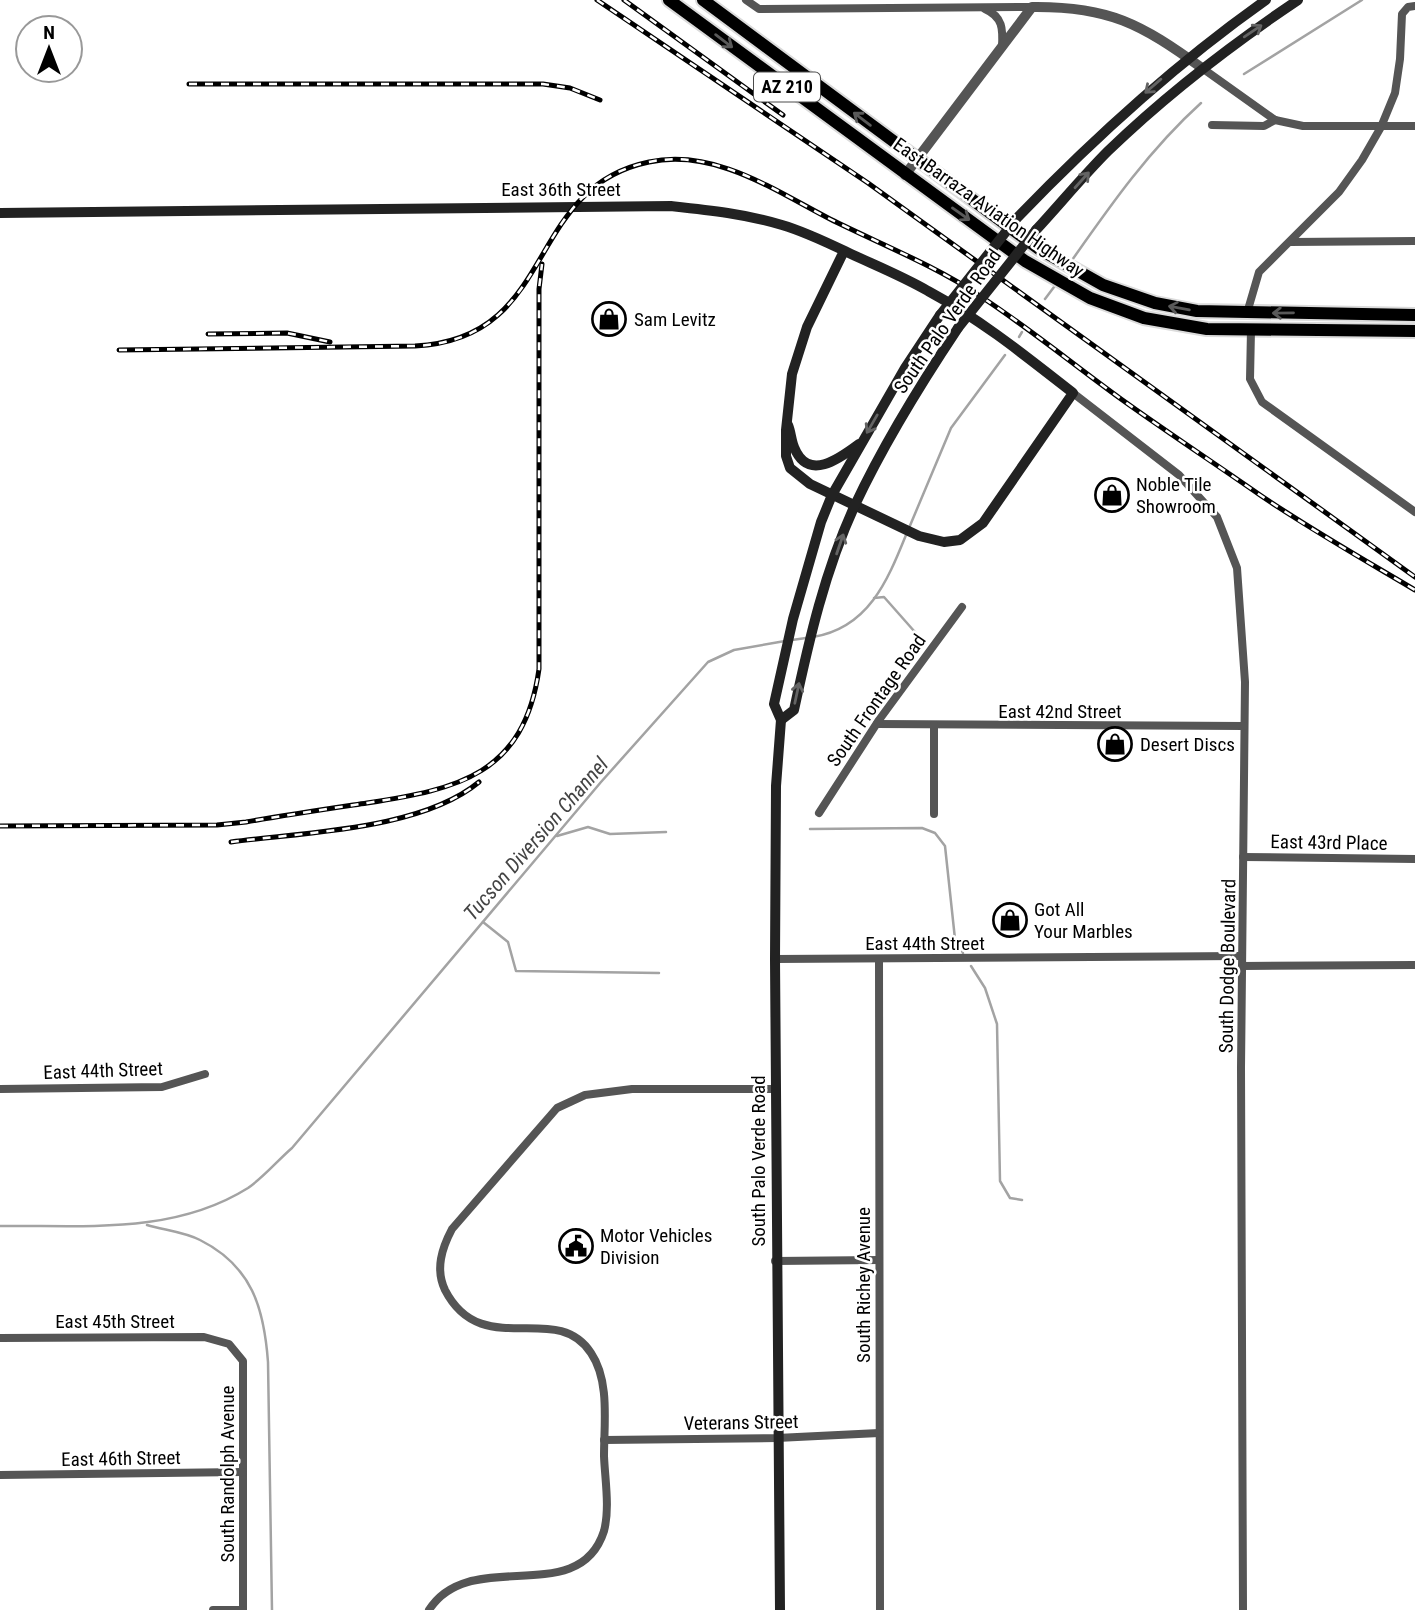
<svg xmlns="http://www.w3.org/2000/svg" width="1415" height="1610" viewBox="0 0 1415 1610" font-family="'Roboto Condensed',sans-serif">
<rect width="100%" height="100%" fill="#fff"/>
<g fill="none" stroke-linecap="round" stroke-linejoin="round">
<g stroke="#a3a3a3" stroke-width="2.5">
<path d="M1244,74l118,-74"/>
<path d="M1070,263c40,-57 79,-113 131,-160"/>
<path d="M1045,299l12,-16"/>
<path d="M1019,337l3,-5"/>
<path d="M909,528l42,-100 54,-73"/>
<path d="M874,598l10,-1 38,43"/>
<path d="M813,637c55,-9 74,-55 93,-102"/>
<path d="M792,640l14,-2"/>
<path d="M810,829l112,-1 13,5 10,13 10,93 8,14"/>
<path d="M557,836l31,-9 22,7 56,-2"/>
<path d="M483,922l25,20 8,29 143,2"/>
<path d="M971,966l14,22 12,36 3,157 10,17 12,2"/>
<path d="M147,1225c17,5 38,7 53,15 52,26 64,68 68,122l4,248"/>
<path d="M0,1226c84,-1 173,9 248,-38 16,-11 30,-28 44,-40l309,-366 107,-120 26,-12 51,-9"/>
</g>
<g stroke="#dbdbdb" stroke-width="16">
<g id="primary">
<path d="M669,0l356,261 65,37 54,20 63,11 208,2"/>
<path d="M703,0l336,249 64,36 52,18 42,8 218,4"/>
</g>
</g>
<g stroke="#555" stroke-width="8">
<path d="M746,0l13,9 273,-2"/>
<path d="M985,9c18,8 18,20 17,38"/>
<path d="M1202,68l73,52 28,6h112"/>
<path d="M1212,125l52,1 11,-6"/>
<path d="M1291,242l124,-1"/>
<path d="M1247,313l12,-41 80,-80 23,-32 19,-33 14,-34 5,-34 2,-45 6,-7 7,-1"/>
<path d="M1251,330l-1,49 12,23 153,110"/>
<path d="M1073,393l106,82 38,42 20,51 8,114 -4,386 2,542"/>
<path d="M877,724l367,2"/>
<path d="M934,725v89"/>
<path d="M819,813l60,-93 83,-113"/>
<path d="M1243,857l172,2"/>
<path d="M775,959l467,-3"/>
<path d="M879,959l1,651"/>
<path d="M1242,966l173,-1"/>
<path d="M0,1089l162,-2 43,-13"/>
<path d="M775,1261l104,-1"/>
<path d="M0,1338l204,-1 25,7 14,17v249"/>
<path d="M604,1440l173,-2 102,-5"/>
<path d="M0,1475l243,-3"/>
<path d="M213,1610h30"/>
<path d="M429,1610c41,-65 150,0 175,-79 6,-23 1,-51 0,-75 0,-33 6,-75 -13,-103 -35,-54 -109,9 -146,-63 -10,-21 -3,-42 7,-61l105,-121 28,-13 47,-6h143"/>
</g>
<path stroke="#555" stroke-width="10" d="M905,175l127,-168c77,-1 109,17 170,61"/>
<g stroke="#222" stroke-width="10">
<path d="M0,213l671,-7c37,4 75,8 111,19 24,7 46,18 69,29 26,12 53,23 77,37 52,28 99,66 145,102l-90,130 -23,17 -16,2 -25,-6 -109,-52 -20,-16 -4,-12v-26l6,-56 15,-47 37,-76"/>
<path d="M1016,219c78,-81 158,-154 250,-219"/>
<path d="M1036,230c24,-26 47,-54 72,-79 59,-57 123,-106 190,-151"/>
<path d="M788,425c3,7 3,15 6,22 14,35 45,12 65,-3"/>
<path d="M781,720l13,-10c15,-70 31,-140 61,-205 29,-62 65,-120 103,-177"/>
<path d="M780,1610l-5,-651 1,-173 5,-66 -7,-16 19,-85 28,-97 11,-27 73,-127 35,-53"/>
</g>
<use href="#primary" stroke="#000" stroke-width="12"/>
<g stroke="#000" stroke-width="5">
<g id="rail">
<path d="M597,0l271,183 547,394"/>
<path d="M624,0l159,115"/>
<path d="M189,84h354l27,4 30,12"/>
<path d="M208,334l79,-1 43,9"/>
<path d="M119,350l296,-4c144,-7 108,-158 234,-184 65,-14 125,28 181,57 48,24 106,47 150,77 49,32 94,69 141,103 46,33 93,64 139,96 50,34 103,64 155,95"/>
<path d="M0,826l217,-1 29,-3c40,-7 81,-13 121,-19 91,-14 157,-28 172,-134v-380l3,-25"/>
<path d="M231,842c74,-10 190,-12 248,-60"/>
</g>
</g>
<use href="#rail" stroke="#fff" stroke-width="2.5" stroke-dasharray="8" stroke-linecap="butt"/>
<g stroke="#222" stroke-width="10">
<path d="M940,315l76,-96"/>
<path d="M958,328l78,-98"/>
</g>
</g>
<defs><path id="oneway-shaft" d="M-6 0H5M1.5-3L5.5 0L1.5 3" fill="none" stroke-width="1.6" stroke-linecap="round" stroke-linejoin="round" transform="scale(1.75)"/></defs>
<g stroke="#646464">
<use href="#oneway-shaft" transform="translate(1253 31) rotate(-34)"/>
<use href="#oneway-shaft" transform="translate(1153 86) rotate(139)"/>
<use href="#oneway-shaft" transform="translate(1082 180) rotate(-48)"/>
<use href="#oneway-shaft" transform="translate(872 424) rotate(120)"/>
<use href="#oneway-shaft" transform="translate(840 544) rotate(-71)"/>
<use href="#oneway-shaft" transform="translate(797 693) rotate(-78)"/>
</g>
<g stroke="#595959">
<use href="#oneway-shaft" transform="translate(724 41) rotate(37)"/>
<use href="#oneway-shaft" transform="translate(862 119) rotate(-143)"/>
<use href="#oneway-shaft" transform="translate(961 214) rotate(35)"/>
<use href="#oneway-shaft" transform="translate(1179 308) rotate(-170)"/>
<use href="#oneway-shaft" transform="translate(1283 313) rotate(179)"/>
</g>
<defs>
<g id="shop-ring" transform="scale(1.75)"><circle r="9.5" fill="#fff" stroke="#000" stroke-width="1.5"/><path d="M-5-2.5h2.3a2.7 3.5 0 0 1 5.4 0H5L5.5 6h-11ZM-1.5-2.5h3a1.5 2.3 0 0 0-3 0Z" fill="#000"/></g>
<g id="civic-ring" transform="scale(1.75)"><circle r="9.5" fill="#fff" stroke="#000" stroke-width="1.5"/><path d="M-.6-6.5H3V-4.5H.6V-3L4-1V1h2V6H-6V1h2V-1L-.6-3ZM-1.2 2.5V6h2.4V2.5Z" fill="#000"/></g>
</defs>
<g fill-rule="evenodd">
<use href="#shop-ring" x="609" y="319"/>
<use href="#shop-ring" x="1112" y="495"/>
<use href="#shop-ring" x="1115" y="744"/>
<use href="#shop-ring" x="1010" y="920"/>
<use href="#civic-ring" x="576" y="1246"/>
</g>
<g text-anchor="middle" stroke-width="5" stroke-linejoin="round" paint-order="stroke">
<rect fill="#fff" stroke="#4c4c4c" stroke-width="2" x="754" y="72.5" width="66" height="29" rx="5"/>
<g font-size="18" font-weight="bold" fill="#000">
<text x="787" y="93">AZ 210</text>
</g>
<g font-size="19" fill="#000" stroke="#fff">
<text x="561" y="196">East 36th Street</text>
<text transform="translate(989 207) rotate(35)" y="7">East Barraza Aviation Highway</text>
<text transform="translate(947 321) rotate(-55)" y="7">South Palo Verde Road</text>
<text transform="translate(876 700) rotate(-55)" y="7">South Frontage Road</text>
<text x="1060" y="718">East 42nd Street</text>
<text transform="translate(1329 842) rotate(1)" y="7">East 43rd Place</text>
<text x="925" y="950">East 44th Street</text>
<text transform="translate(1227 966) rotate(-89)" y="7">South Dodge Boulevard</text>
<text transform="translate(103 1070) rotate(-2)" y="7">East 44th Street</text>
<text transform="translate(758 1161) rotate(-90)" y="7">South Palo Verde Road</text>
<text transform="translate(863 1285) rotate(-90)" y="7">South Richey Avenue</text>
<text x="115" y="1328">East 45th Street</text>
<text transform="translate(741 1422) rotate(-1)" y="7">Veterans Street</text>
<text transform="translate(121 1458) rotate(-1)" y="7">East 46th Street</text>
<text transform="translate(227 1474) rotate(-90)" y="7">South Randolph Avenue</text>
</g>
<g font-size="19" fill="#000" stroke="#fff" text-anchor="start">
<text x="634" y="326">Sam Levitz</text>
<text x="1136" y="491">Noble Tile<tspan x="1136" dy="22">Showroom</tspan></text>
<text x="1140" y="751">Desert Discs</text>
<text x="1034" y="916">Got All<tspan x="1034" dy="22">Your Marbles</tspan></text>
<text x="600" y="1242">Motor Vehicles<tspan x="600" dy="22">Division</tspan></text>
</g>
<g font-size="21" font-style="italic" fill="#444" stroke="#fff">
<text transform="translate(536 839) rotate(-49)" y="7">Tucson Diversion Channel</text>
</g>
</g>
<g transform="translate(49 49)"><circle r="33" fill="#ffffff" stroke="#999999" stroke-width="2"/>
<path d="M0-5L12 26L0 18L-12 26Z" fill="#000000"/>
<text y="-10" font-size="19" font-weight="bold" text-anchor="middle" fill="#000000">N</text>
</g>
</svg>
